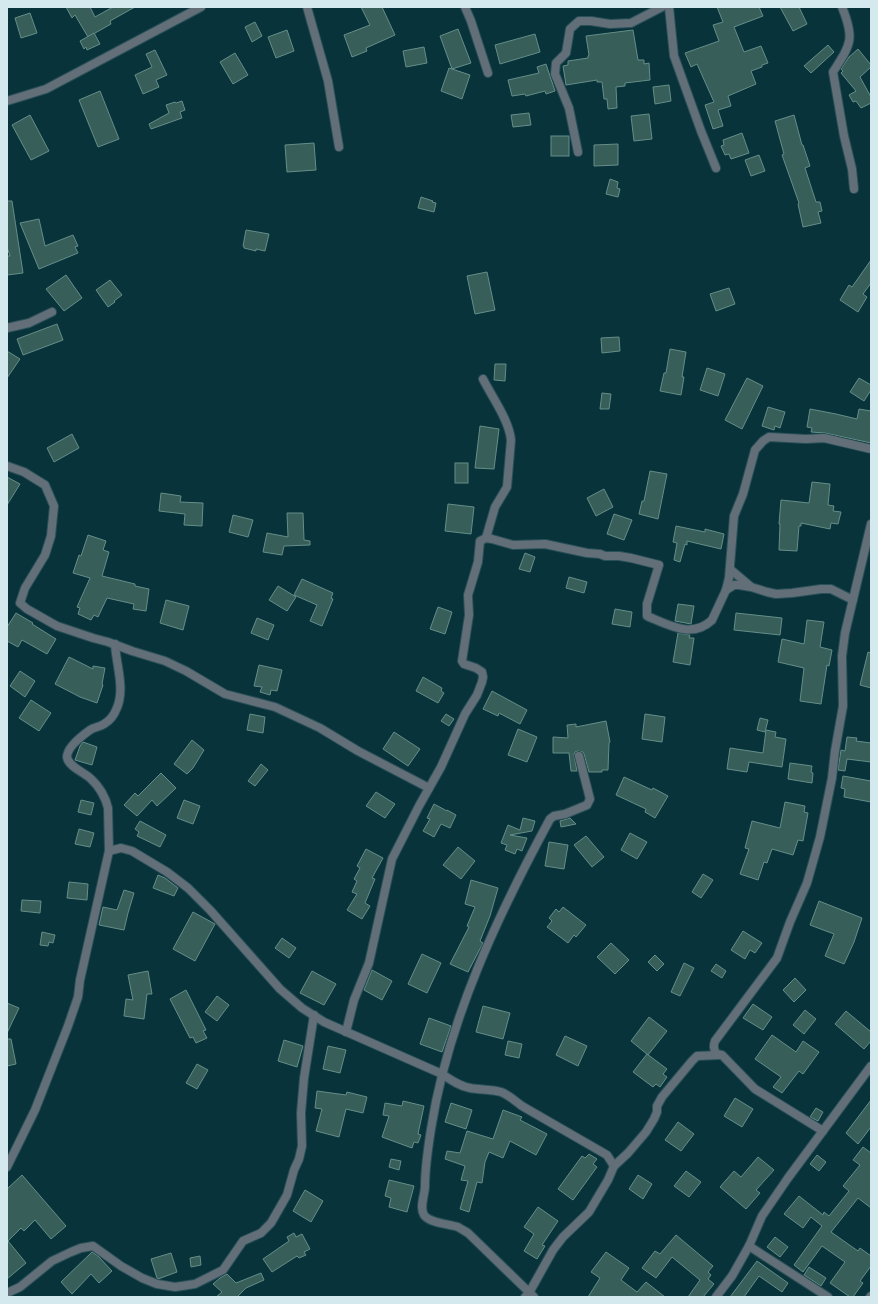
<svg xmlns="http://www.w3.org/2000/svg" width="878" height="1304" viewBox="0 0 878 1304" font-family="'Varela Round',sans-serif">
<rect width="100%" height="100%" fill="#09333b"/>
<g fill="#385e5a" stroke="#648e88">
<path d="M66,7h25h-1l5,10 18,-10h22l-25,14 1,3 -23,13 -13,-22 -3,3z"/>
<path d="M361,7h21l13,28 -29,13 1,3 -15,6 -8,-22 26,-10z"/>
<path d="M717,7h42l4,9 -29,11 10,25 17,-6 7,17 -6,2v2l-11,4 5,13 -28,12 3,10 -13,4 5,16 -10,3 -8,-24 9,-3 -17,-38 -6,3 -6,-14 34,-12 -6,-16 10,-3z"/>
<path d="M780,7h19l8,17 -14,7z"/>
<path d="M30,13l7,20 -16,5 -6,-20z"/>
<path d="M255,22l7,14 -10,6 -7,-15z"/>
<path d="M458,29l13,34 -19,6 -12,-33z"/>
<path d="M287,30l7,21 -18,7 -8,-21z"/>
<path d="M633,30l5,30h6v4l5,-1 1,17 -25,3v3l-9,1 1,21 -9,1 -1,-10h-3l-2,-17h-5v-2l-31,5 -3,-19 5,-1v-4l20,-3v-2l1,-1 -3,-19z"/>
<path d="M94,33l6,11 -13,6 -1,-3 -2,2 -4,-8z"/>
<path d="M535,34l5,18 -40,12 -5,-19z"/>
<path d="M828,45l6,7 -23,21 -7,-7z"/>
<path d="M424,47l3,16 -21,4 -3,-16z"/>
<path d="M858,49l13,16v2l-11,10 11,20v6l-10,5 -5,-7 -3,1 -4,-7 7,-4 -15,-18 2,-2 -2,-2 8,-12z"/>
<path d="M155,50l12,25 -11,5 3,7 -16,7 -8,-19 17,-8 -6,-13z"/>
<path d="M235,53l13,22 -15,9 -13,-22z"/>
<path d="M546,64l9,27 -9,3 -1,-3 -19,5 -1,-2 -13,2 -4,-16 31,-7 -2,-6z"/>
<path d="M449,68l21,7 -8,24 -21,-8z"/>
<path d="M669,85l2,16 -16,3 -2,-17z"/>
<path d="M100,91l19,48 -21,8 -19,-47z"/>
<path d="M182,101l3,9 -5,2 2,6 -31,11 -2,-5 20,-11 -3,-8 9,-3 1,1z"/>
<path d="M529,113l2,12 -18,2 -2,-12z"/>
<path d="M649,114l3,25 -18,2 -3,-25z"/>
<path d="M30,115l19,36 -18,9 -19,-35z"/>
<path d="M794,115l8,30h1l7,21 -5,2 11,34h4l2,9 -4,1 3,11 -18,4 -5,-23 1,-1 -17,-48 2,-1 -9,-33z"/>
<path d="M742,133l7,20 -18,6 -2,-5 -4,1 -4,-9 3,-1 -1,-5z"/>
<rect x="551" y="136" width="18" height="20"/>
<path d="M314,143l2,27 -29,2 -2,-27z"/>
<path d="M618,144v21l-24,1v-21z"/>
<path d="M759,155l6,16 -14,5 -6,-16z"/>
<path d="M610,179l8,3 -1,6 3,1 -2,8 -12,-3z"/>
<path d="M421,197l12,4 -1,1 4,1 -2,9 -16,-4z"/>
<path d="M7,201h5l11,72 -16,2v-19h3l-3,-9z"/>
<path d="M39,219l6,27 28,-11 5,11 -3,1 3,6 -39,16 -19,-46z"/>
<path d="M246,230l23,4 -4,17 -9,-2v2l-12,-3v-2h-1z"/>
<path d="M871,260v23l-8,11 4,3 -9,15 -18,-12 9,-15 3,2z"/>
<path d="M487,272l8,38 -20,4 -8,-38z"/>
<path d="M66,275l16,23 -18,13 -18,-22z"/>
<path d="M110,280l12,15 -8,6 1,1 -7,5 -12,-17z"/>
<path d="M729,288l6,16 -19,7 -6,-17z"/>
<path d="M57,324l6,16 -40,15 -6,-16z"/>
<path d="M619,337l1,14 -18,2 -1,-15z"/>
<path d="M670,349l16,3 -4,25h2l-3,18 -21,-4 4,-18h2z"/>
<path d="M7,351l13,8 -13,19z"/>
<path d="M495,364h11l-1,17 -11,-1z"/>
<path d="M707,368l18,6 -7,22 -18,-6z"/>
<path d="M747,378l16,8 -21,43 -17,-9z"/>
<path d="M859,378l12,7v5l-7,11 -14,-9z"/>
<path d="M602,393l9,1 -2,15h-9z"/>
<path d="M768,407l17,5 -5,16 -5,-2 -1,4 -12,-4z"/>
<path d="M810,409l26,5 21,5 2,-10 12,2v32l-46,-10 -14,-1 1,-4 -5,-1z"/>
<path d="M480,426l19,3 -5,40 -19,-1z"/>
<path d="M72,434l7,14 -25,14 -7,-14z"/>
<rect x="455" y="463" width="13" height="20"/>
<path d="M650,471l17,3 -9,45 -19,-5 3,-13h2z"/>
<path d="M7,477l13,7 -13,21z"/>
<path d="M812,482l18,2 -2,21 6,1 -1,5 8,1 -3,12 -7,-1 -1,6 -29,-6v3h-2l-2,25 -18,-1 1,-26h-1l2,-24 28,3z"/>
<path d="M604,489l9,18 -17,9 -9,-18z"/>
<path d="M161,493l20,3 -1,6 23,1 -1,23 -18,-1 1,-11 -26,-3z"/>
<path d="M448,504l26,3 -3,27 -26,-3z"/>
<path d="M287,513h16l1,27 6,1v4l-26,1 -2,9 -19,-3 4,-19 21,4z"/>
<path d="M614,514l18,6 -8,20 -17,-6z"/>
<path d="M233,515l20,5 -5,17 -19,-5z"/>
<path d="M676,526l29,6v-3l19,5 -3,15 -34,-8v4l-2,-1 -5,18 -6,-2 3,-17 -4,-1z"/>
<path d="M88,535l18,6 -3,9 6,2 -7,24 33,8v2l14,3 -3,22 -13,-2 1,-5 -27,-6 -9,19 -4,-2 -3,5 -13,-6 2,-6 -3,-1 13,-29 -17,-5 6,-18 2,1z"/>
<path d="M525,553l10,4 -5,15 -11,-3z"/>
<path d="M569,577l18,5 -3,11 -18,-5z"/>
<path d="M302,579l31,14 -2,5 2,1 -11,27 -12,-5 7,-16 -23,-10z"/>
<path d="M278,586l18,11 -9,14 -18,-11z"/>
<path d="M166,600l23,6 -6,24 -23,-7z"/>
<path d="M678,604l16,2 -3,18 -16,-3z"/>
<path d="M438,607l14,5 -7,22 -15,-5z"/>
<path d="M615,609l17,3 -2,15 -18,-3z"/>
<path d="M16,613l17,10 -1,1 24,15 -9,15 -25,-14 -4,7 -11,-6v-14z"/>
<path d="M736,613l46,5 -2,17 -46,-5z"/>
<path d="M257,618l17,7 -6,15 -17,-7z"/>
<path d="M807,620l17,2 -4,25 12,3 -3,16 -2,-1 -6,39 -21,-3 4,-33 -26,-6 4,-23 22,5z"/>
<path d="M678,633l12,2 -1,3h5l-4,27 -17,-3z"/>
<path d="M868,652l3,1v35l-11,-3z"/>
<path d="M69,657l24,12v-3l12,2 -3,16 1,1 -6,18 -17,-6 -25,-13z"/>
<path d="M259,665l23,5 -5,21 -6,-1 -1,5 -10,-3 2,-5 -8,-1z"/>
<path d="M20,671l15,10 -10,16 -15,-11z"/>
<path d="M423,677l19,11 -1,3 3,2 -6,10 -22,-12z"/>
<path d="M492,691l35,19 -7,14 -21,-11 -1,3 -15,-7z"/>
<path d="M31,700l20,13 -12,18 -20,-13z"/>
<path d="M250,714l15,3 -2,16 -16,-3z"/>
<path d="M446,714l8,5 -5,7 -8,-5z"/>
<path d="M645,714l20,3 -3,25 -20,-3z"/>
<path d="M760,718l8,2 -3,12 -8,-2z"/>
<path d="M606,721l4,21 -1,1 -1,27h-6v2h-13l-5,-18 -1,-2 -5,-1 -3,1 -1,3 3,16h-6l-2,-18h-16v-16l15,1 -1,-13 9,-1v3z"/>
<path d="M518,729l19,8 -10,25 -19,-7z"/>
<path d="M766,730l10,2 -1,5 11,2 -4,28 -33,-5 -2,10 -20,-3 3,-21 33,5z"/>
<path d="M394,732l26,17 -12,17 -25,-17z"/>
<path d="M847,737l10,1 -1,3 15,2v19l-24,-3 -2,12 -7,-1 3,-20 4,1z"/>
<path d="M192,740l12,10 -11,18 -6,6 -13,-10z"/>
<path d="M83,742l14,5 -5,18 -17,-5 5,-14z"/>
<path d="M790,763l22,3 -1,6 2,1 -1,10 -24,-4z"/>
<path d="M261,764l7,6 -13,16 -7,-5z"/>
<path d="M161,773l15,15 -19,18 -5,-6 -15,16 -13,-11 11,-12 3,3z"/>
<path d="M843,776l28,5v21l-27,-5 1,-8 -4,-1z"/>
<path d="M624,777l28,13 1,-2 15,8 -13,22 -10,-6 1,-3 -30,-14z"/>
<path d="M376,792l19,12 -10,14 -19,-12z"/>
<path d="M81,800l13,3 -3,12 -13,-3z"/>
<path d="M184,800l16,6 -7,18 -16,-6z"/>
<path d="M785,802l20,4 -1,6 4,1 -5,28 -5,-1 -5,15 -21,-6 -5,14 -3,-1 -6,18 -18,-6 9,-25 -4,-1 7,-27 28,7z"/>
<path d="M434,804l13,7v-1l9,5 -6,13 -9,-4 -7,13 -11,-6 7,-12 -3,-1z"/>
<path d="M523,818l12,3 -3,10 -22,4 17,3 -5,13 -5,-2 -2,5 -10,-4 2,-5 -6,-2 7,-18 12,5z"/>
<path d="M570,818l6,6 -15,3 -1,-6z"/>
<path d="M140,821l26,14 -6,12 -23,-11 2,-4 -4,-3z"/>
<path d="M79,829l15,4 -4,14 -15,-3z"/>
<path d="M630,833l17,9 -10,17 -16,-9z"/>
<path d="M586,836l18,21 -12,10 -18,-22z"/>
<path d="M549,842l19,3 -4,24 -19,-3z"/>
<path d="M458,847l17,14 -14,18 -18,-14z"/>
<path d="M366,849l17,9 -11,20 3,1 -10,24 5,3 -8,13 -15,-9 10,-16 -5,-2 5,-11 -3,-2 6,-11 -3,-2z"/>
<path d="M703,874l10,6 -12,18 -9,-6z"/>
<path d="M158,875l7,3 13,10 -4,8 -21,-8z"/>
<path d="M471,880l27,8 -8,28 -10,25 3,2 -15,29 -18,-8 19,-37 -2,-1 8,-19 -10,-3z"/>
<path d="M69,882l19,2 -1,16 -20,-2z"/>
<path d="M124,890l10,3 -6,20 -4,17 -25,-5 4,-18 14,3z"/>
<path d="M22,900l19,1 -1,12 -19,-2z"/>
<path d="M819,901l43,17 -8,24 -10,22 -19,-8 9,-22 -24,-9z"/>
<path d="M563,907l23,18 -10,12 -2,-2 -6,8 -21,-16 5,-6 -3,-3 7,-9 3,3z"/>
<path d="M193,912l22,12 -20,37 -22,-12z"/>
<path d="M743,931l19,12 -7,10 -5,-3 -5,9 -14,-9z"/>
<path d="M42,932l13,3 -2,8 -4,-1 -1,4 -8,-1z"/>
<path d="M282,938l14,10 -7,10 -14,-10z"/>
<path d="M611,943l18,17 -14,14 -18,-17z"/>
<path d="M422,954l19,9 -14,30 -19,-9z"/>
<path d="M655,955l9,9 -7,7 -9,-9z"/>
<path d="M684,963l10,5 -14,28 -9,-4z"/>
<path d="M716,964l10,7 -4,7 -11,-7z"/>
<path d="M372,970l20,11 -10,19 -18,-10z"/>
<path d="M148,971l4,23h-5l-3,25 -20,-3 2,-17 7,1 -5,-25z"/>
<path d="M312,971l24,13 -12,21 -24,-12z"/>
<path d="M795,978l11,12 -12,12 -11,-12z"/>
<path d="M186,990l20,40 -3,1 4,7 -11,5 -3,-6 -3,1 -20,-39z"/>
<path d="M217,996l12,9 -12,16 -12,-9z"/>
<path d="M7,1003l12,5 -12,25z"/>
<path d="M753,1004l19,13 -9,13 -20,-12z"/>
<path d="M483,1006l27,7 -7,26 -27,-7z"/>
<path d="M805,1010l11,9 -12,15 -11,-9z"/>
<path d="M846,1011l25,21v9l-7,8 -29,-25z"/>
<path d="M649,1017l18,14 -19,24 -17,-14z"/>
<path d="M429,1018l22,8 -9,26 -22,-8z"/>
<path d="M772,1035l24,17 7,-11 16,11 -16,22 -4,-3 -17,22 -9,-6 8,-10 -26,-18z"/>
<path d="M565,1036l22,10 -9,20 -22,-11z"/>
<path d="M7,1039h4l5,25 -9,2z"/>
<path d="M284,1040l19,6 -6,21 -19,-6z"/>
<path d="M508,1041l14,3 -3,14 -14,-3z"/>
<path d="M328,1046l18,4 -6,23 -17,-4z"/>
<path d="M647,1054l20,15 -4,5 4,3 -7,10 -4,-3 -3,3 -20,-15z"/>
<path d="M197,1064l11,6 -11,19 -11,-6z"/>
<path d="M317,1091l29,4 1,-3 20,5 -4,16 -17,-4 -7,28 -23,-6 6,-22 -7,-1z"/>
<path d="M735,1098l18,11 -11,18 -18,-11z"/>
<path d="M871,1100v27l-13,17 -12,-11z"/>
<path d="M403,1101l21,5 -6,28 3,1 -3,8 -4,-1 -2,6 -30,-11 7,-21 -6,-1 2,-12 17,3z"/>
<path d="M451,1103l21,7 -6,19 -21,-7z"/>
<path d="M816,1108l7,4 -5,9 -8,-4z"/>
<path d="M503,1110l19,7 -2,3 27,14 -11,21 -26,-14 -7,17 -14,-6 -4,10 -3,21 -5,-1 -8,30 -9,-3 8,-28 -7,-1 4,-14 -20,-7 2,-8 13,2 7,-22 26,8z"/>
<path d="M678,1122l16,12 -13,17 -16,-11z"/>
<path d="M863,1147l8,6v55l-13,-10 -27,34 27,19 2,-3 11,8v10l-11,15 3,2 -10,14h-3l-20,-14 15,-21 -23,-16 -19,26 -9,-7 28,-39 -11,-9 -8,11 -19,-14 15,-18 24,19 1,-3 5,4 20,-25 -6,-5 17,-21 -7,-5z"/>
<path d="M589,1154l8,5 -4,5 4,3 -24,33 -15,-11 24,-33 3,2z"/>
<path d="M817,1155l9,7 -7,9 -9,-7z"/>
<path d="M758,1157l16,13 -18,20 4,3 -14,16 -26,-22 14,-16 7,6z"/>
<path d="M391,1159l10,2 -2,9 -10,-3z"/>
<path d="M686,1171l15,11 -12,15 -15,-11z"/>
<path d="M22,1175l44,51 -15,13 -16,-19 -11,11 -3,-3 -13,13 18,22 -19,16v-90z"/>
<path d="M638,1175l14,9 -9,15 -14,-10z"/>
<path d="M389,1180l25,6 -7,26 -18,-5 2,-9 -6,-2z"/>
<path d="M305,1190l18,11 -12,21 -18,-11z"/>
<path d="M538,1207l20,14 -16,24 3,1 -8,13 -13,-8 10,-17 -10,-7z"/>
<path d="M294,1233l2,4 6,-3 8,15 -6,3 2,3 -7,3 -2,-2 -25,16 -9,-13 26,-18 -2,-4z"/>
<path d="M676,1235l37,31 -5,6 3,3 -3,4 6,5 -11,13h-15l12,-17 -28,-23 -16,21 -14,-10 13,-17 5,3z"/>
<path d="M775,1237l13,10 -8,10 -13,-10z"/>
<path d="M92,1252l6,4 14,15 -13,12 -8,-9 -19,20 -11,-12z"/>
<path d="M606,1252l23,16 -8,12 16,12 9,-10 19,15h-77l12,-19 -9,-6z"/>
<path d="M171,1253l6,19 -19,7 -1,-1 -6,-19z"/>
<path d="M200,1256l1,9 -10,2 -1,-9z"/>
<path d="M757,1261l31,22 -6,9 -23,-16 -15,21h-14z"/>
<path d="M809,1267l17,11 -5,8 -17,-11z"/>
<path d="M261,1273l3,7 -18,8 -9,9h-21l6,-5 -9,-8 7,-6 7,-4 9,9z"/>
</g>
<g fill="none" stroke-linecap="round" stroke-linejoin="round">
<g stroke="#295058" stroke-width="10">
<g id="street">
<path d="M307,7l21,74 11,66"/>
<path d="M465,7l6,14 17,52"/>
<path d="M669,7l5,49 27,75 15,37"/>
<path d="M842,7c13,32 9,37 -9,65l11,64 8,33 2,20"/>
<path d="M7,101l39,-12 155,-82"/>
<path d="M578,152l-9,-44 -14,-34 1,-11 10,-10 4,-24 9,-8h12l19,3 21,-1 31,-16"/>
<path d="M7,328l22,-5 23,-11"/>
<path d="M483,379c9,18 26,41 28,61l-4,47 -12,20 -9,31"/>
<path d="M7,466l17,6 21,13 9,21 -3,30 -6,19 -20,33 -5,15 7,6 30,17 36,12 15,4 24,9 33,10 21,10 39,23 50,13 45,21 38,23 71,37"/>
<path d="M730,569l20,17"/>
<path d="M726,590l8,-5h5l12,2 16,5 9,2 16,-1 29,-4h10l22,11"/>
<path d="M109,851l12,-3 11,3 35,21 21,16 22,22 70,79 22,19 22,14 118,52c9,6 17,12 28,14 10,2 20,1 31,4 8,3 14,9 21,14l85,49 7,11"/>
<path d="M346,1032l8,-32 15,-37 23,-104 27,-53 22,-39 24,-53 12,-19 5,-13 1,-5 -1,-5 -6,-4 -12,-4 -2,-3 7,-46 -1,-20 10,-33 2,-21 6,-3 6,1 21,6 32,-1 42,9 13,1 5,2h14l12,2 28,7 -12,39v12c22,9 45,23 65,4l14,-30 3,-12 5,-62 9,-22 12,-44 8,-9 6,-4 37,2 18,-1 47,11"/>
<path d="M823,1131l-68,-42 -33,-34 -6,-1c-2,-5 -3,-8 -1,-13l62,-83 13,-36 17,-39 13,-46 12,-59 3,-27 8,-45 -1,-50 3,-23 26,-109"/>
<path d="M7,1167l28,-57 33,-84 10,-29 2,-17 29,-129 -1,-43c-2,-10 -9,-22 -17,-29 -5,-6 -23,-12 -24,-22 0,-10 16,-22 23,-27 4,-3 10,-3 14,-6 5,-3 10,-9 12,-14 10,-20 0,-45 -1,-66"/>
<path d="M749,1246l79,51"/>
<path d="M7,1293l13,-6 32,-26 19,-9 10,-4 12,-2 28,20 21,12 15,6 18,3 20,-3 28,-14 20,-29 18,-8 10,-10 16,-28 7,-25 5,-11 3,-13 -1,-33 3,-35 10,-63"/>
<path d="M525,1297l4,-4 24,-43 10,-13 26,-25 19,-32 6,-14 14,-13 18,-21 8,-13 3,-7v-6l5,-9 30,-36 5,-5 23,-1"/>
<path d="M534,1297l-66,-64c-3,-2 -7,-4 -10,-6 -9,-3 -29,-4 -34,-12 -5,-8 1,-20 1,-29 0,-19 3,-38 6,-57 17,-109 67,-214 119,-310l4,-3 11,-2 22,-9 3,-6 -11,-43"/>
<path d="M716,1297l16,-21 17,-30 13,-30 26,-38 83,-112"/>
<path d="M870,1297l1,-1"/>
</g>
</g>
<use href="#street" stroke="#636f78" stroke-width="8"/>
</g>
<rect width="878" height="1304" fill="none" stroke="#d4e9ee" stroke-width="16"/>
</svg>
